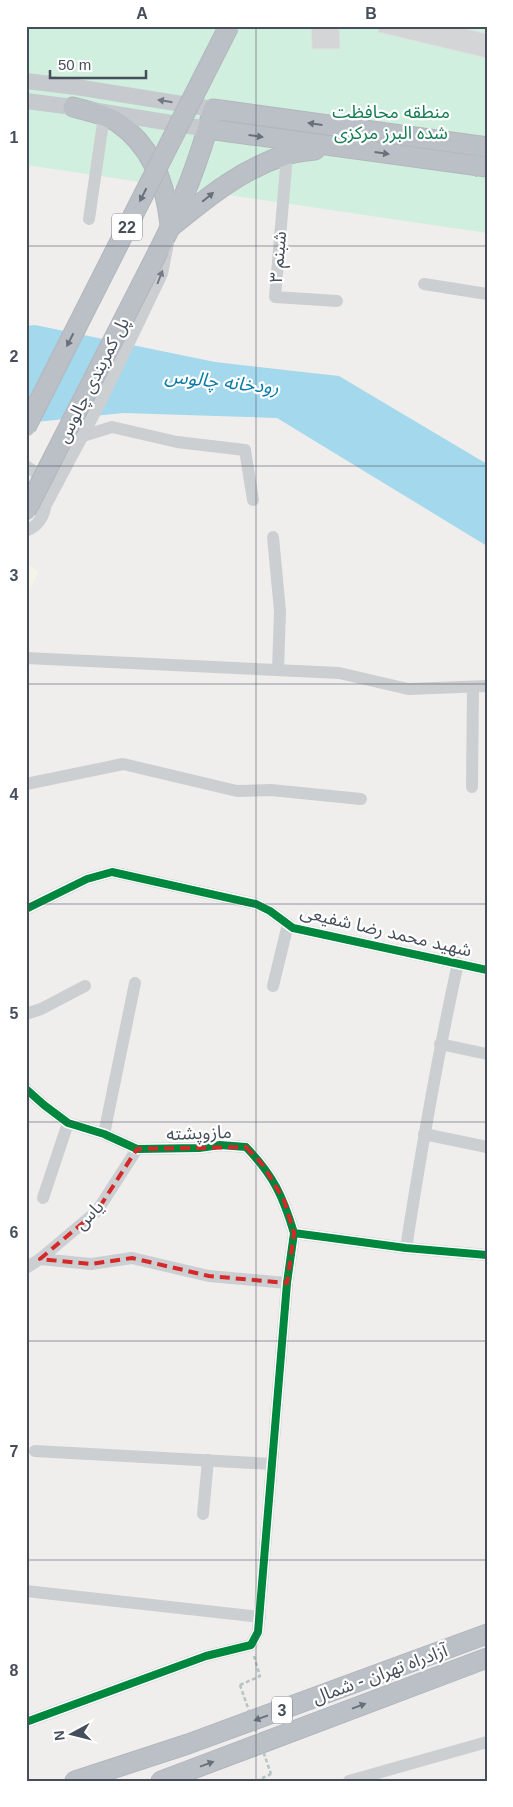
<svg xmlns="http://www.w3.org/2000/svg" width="513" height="1807" viewBox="0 0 513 1807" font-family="Helvetica,'Noto Sans Arabic',sans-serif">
<rect width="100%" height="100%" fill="#efeeed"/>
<path fill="#f6f3e8" d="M26,564l13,7 -13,26z"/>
<path fill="#d1efde" d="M26,26h461v207l-461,-68z"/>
<path fill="#a4d8ed" d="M35,325l180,37 124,14 148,88v82l-210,-128 -154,-5 -97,10v-97z"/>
<g fill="#d4d5d6" stroke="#e0e0e0">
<path d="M311,26h28l1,23h-28z"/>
<path d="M379,26h76l32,8v24l-109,-26z"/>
</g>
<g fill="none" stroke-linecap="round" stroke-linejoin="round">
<g stroke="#b2b6bd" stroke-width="21">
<g id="highway">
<path d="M73,107c14,4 31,7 44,15 35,24 49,63 53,103"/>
<path d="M208,129l279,38"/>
<path d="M172,226c37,-30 67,-55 113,-71 10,-3 21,-4 30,-5"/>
<path d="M159,250c23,-45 41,-92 54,-141l274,38"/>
<path d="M75,1781l113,-37 299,-110"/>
<path d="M161,1781l326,-123"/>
</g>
</g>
<g stroke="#b7c4c1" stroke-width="2.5" stroke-dasharray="4 2.5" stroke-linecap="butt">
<path d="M240,1685l20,-9 -6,-20"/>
<path d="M256,1781l15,-7"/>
</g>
<g stroke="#cccfd1" stroke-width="12">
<path d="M287,155l-12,142 62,4"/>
<path d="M89,219l15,-103"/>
<path d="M424,284l63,10"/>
<path d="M83,436l29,-9 65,15 68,8 8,50"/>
<path d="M26,466c4,3 10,6 13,10 12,18 9,46 -13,55"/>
<path d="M47,503l54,-102 61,-127 6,-31"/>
<path d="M273,537l7,74 -2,59"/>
<path d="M26,658l313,15 69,16 79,-3"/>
<path d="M26,784l97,-20 114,27 34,-1 90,9"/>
<path d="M472,787l1,-100"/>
<path d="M26,909l61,-30 25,-7 144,32 14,7 23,17 194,42"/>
<path d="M273,986l15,-62"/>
<path d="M26,1014l15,-5 44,-23"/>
<path d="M440,1044l47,10"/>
<path d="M26,1089l18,16 24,18 36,11 33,15 62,-1 21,-3 26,2c27,28 37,49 48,86l112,15 81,7"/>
<path d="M104,1134l31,-151"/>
<path d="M424,1134l63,13"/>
<path d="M43,1198l25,-75"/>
<path d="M406,1248c15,-96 31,-190 52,-285"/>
<path d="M40,1259l51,5 41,-6 77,18 78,7"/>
<path d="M26,1268l14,-9 57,-48 40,-62"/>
<path d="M35,1451l237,13"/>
<path d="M203,1514l5,-54"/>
<path d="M26,1591l234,26"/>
<path d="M26,1722l180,-66 45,-11 7,-13 29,-349 7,-50"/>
<path d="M349,1781l138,-39"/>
</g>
<g stroke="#c6c9ce" stroke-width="16">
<path d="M26,81l50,6 137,22"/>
<path d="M26,101l47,6 135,22"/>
</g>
<use href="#highway" stroke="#bbc0c6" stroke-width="19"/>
<g stroke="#b2b6bd" stroke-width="21" stroke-linecap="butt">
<g id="highway-bridge">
<path d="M26,427l203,-401"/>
<path d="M26,511l133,-261"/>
</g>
</g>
<g stroke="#b7c4c1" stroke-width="2.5" stroke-dasharray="4 2.5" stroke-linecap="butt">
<path d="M476,177l4,-42"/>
<path d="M240,1685l31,89"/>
</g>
<use href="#highway-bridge" stroke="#bbc0c6" stroke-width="19"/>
<g stroke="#fff" stroke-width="11">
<g id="cycleway">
<path d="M26,909l61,-30 25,-7 144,32 14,7 23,17 194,42"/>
<path d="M26,1089l18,16 24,18 36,11 33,15 62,-1 21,-3 26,2c27,28 37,49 48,86l112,15 81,7"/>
<path d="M26,1722l180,-66 45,-11 7,-13 29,-349 7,-50"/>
</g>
</g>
<use href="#cycleway" stroke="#00873e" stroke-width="8"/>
</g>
<defs><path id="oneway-solid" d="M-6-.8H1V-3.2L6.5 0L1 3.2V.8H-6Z" transform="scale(1.25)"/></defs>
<use fill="#727983" href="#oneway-solid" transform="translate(165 101) rotate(-171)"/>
<g fill="#68707a">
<use href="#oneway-solid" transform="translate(315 124) rotate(-172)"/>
<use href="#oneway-solid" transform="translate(256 136) rotate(8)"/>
<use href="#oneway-solid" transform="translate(382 153) rotate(8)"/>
<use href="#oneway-solid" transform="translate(143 195) rotate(117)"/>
<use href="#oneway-solid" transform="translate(208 197) rotate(-40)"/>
<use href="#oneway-solid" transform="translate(70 340) rotate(117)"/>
<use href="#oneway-solid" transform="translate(359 1706) rotate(-20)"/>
<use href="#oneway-solid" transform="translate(261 1718) rotate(160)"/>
<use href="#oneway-solid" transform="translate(207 1764) rotate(-20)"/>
</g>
<use fill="#747b84" href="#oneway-solid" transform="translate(160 277) rotate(-69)"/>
<path fill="none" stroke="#d62828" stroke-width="4" stroke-dasharray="10 6" stroke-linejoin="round" d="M246,1147l17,18 21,35 10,33 -7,50 -78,-7 -77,-18 -41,6 -51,-5 57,-48 40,-62z"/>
<path fill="none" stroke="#454e5a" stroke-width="1" stroke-opacity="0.55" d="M256,26v1755M26,246h461M26,466h461M26,684h461M26,904h461M26,1122h461M26,1341h461M26,1560h461"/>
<g text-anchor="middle" stroke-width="4.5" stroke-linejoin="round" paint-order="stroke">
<g fill="#fff" stroke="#7d838c" stroke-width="1">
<rect x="112" y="213.5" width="30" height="27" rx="4"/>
<rect x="272" y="1696.5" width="20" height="27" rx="4"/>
</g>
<g font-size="16" font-weight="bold" fill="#454e5a">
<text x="127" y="233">22</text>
<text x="282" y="1716">3</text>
</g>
<g font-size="18" fill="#147d51" stroke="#fff">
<text x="391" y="118">منطقه محافظت<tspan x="391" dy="21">شده البرز مرکزی</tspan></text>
</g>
<g font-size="18" fill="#454e5a" stroke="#fff">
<text transform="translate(278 257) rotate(-85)" y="6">شبنم ۳</text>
<text transform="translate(93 380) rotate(-63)" y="6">پل کمربندی چالوس</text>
<text transform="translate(386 931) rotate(13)" y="6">شهید محمد رضا شفیعی</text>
<text transform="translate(199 1133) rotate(-2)" y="6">مازوپشته</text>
<text transform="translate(89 1215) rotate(-45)" y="6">یاس</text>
<text transform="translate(380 1674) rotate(-20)" y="6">آزادراه تهران - شمال</text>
</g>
<g font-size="19" font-style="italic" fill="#097ba9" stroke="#fff">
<text transform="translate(222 381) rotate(6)" y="7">رودخانه چالوس</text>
</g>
</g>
<rect width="513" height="1807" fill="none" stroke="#ffffff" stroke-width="55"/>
<g transform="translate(72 1734) rotate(263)" stroke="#ffffff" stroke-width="4" paint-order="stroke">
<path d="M0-4L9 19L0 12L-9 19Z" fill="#454e5a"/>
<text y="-8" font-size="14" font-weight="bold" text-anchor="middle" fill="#454e5a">N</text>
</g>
<path d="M50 70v8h96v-8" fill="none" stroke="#454e5a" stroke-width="2.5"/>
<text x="58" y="70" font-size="15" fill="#454e5a" stroke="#ffffff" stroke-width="4" paint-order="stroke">50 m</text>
<rect x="28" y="28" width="458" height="1752" fill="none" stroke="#454e5a" stroke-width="2"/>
<g font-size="16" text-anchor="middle" font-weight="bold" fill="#454e5a">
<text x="142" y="19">A</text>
<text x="371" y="19">B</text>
<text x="14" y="143">1</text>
<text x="14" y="362">2</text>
<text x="14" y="581">3</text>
<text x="14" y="800">4</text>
<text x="14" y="1019">5</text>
<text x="14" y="1238">6</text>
<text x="14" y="1457">7</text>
<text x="14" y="1676">8</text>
</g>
</svg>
